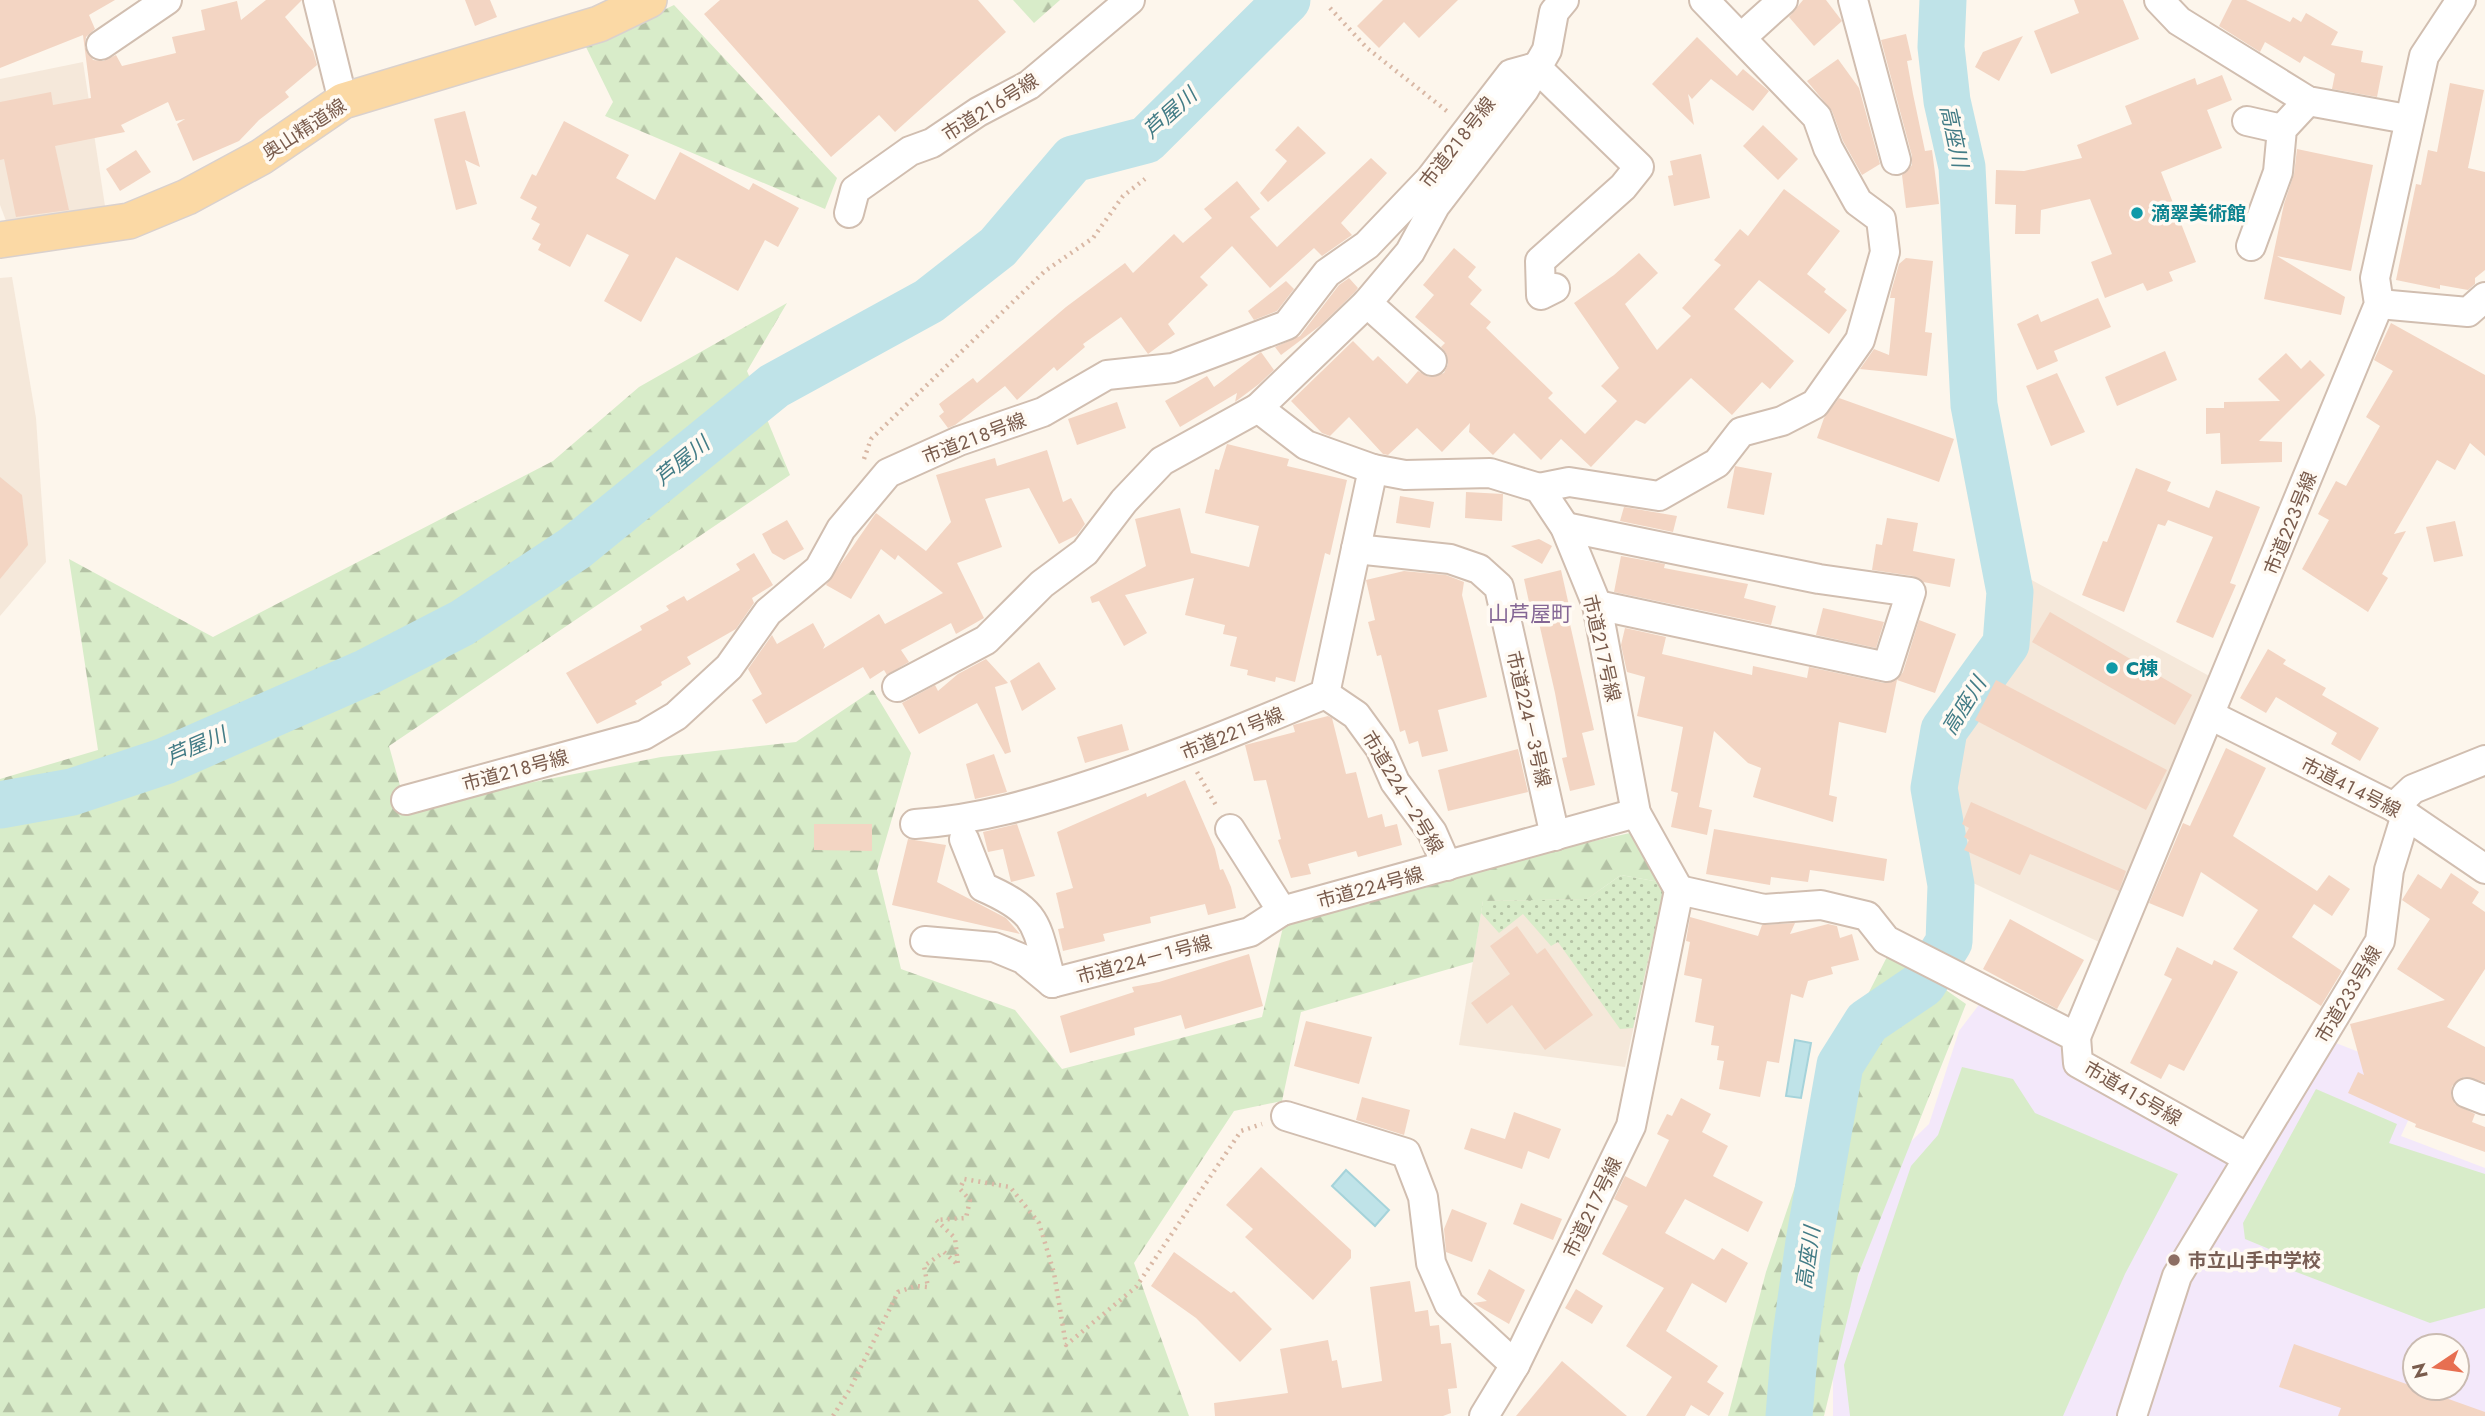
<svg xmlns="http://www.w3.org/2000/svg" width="2485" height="1416" viewBox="0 0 2485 1416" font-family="Jost,'Noto Sans JP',sans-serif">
<defs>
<pattern id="grass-dots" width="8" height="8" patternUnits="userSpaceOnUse" patternTransform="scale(1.75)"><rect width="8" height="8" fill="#d8ecc9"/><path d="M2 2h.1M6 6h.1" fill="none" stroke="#b4c2a5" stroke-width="1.8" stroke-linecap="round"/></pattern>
<pattern id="forest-firs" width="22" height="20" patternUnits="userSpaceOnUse" patternTransform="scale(1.75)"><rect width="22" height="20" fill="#d8ecc9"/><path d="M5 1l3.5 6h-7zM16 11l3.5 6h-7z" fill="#b4c2a5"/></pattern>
</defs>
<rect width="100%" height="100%" fill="#fdf6ec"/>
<g fill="#f5e8da">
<path d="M83,62l22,144 -97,20 -8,-21v-126z"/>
<path d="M12,277l24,141 10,144 -46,54v-338z"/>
<path d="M2026,577l187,101 -114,264 -143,-67 -11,-60 17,-88 53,-79 6,-61z"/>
<path d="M1665,883l-40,184 -166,-22 24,-144z"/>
</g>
<path fill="#f3e8fa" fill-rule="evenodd" d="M1981,1002l78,39 6,29 188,103 83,-130 91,36 -26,57 84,32v248h-652v-63l65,-199 31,-30 30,-93zM2415,1346h42v42h-42z"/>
<path fill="url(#grass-dots)" d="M1621,875l44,8 -32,145 -13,1 -62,-87 -7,4 -28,-32 -24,19 -18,-20 2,-12 104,-2z"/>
<g fill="url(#forest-firs)">
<path d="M1013,0h47l-26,23z"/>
<path d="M674,5l163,173 -12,31 -220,-93 8,-14 -27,-55z"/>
<path d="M787,303l-40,68 43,104 -401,271 17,61 255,-50 135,-15 77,-52 38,63 -34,117 24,99 114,41 47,59 200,-52 21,-90 207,-63 140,-31 35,50 -44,-8 -34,24 -104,2 -10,61 -172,50 -19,89 -48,10 -100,152 55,153h-1189v-637l98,-29 -29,-191 144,78 340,-176 86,-74z"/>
<path d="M1890,951l76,53 -108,271 -34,141h-96l38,-144 79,-233z"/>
</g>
<g fill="#d8ecc9">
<path d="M1962,1067l51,12 22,34 143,61 -53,100 -62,142h-213l-6,-51 67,-199 27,-31z"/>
<path d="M2316,1089l81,35 -8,19 96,31v134l-55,15 -152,-58 -4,-14 -29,-12 -2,-16z"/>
</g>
<g fill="#bfe3e8" stroke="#a5d3da" stroke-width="2">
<path d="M1795,1040l16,3 -10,55 -15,-2z"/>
<path d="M1346,1170l43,40 -14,16 -43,-40z"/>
</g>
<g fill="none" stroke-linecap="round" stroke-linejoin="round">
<g stroke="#bfe3e8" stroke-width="47">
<path d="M0,805l72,-13 93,-31 202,-89 95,-49 113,-75 199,-162 155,-85 69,-54 75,-88 73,-19 141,-140"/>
<path d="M1789,1416l6,-73 14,-101 31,-177 27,-43 56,-38 26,-42 2,-57 -17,-97 10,-58 62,-86 4,-52 -36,-187 -12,-238 -15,-66 -6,-54 2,-47"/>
</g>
</g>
<g fill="#f3d5c3">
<path d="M0,0h115l-26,15 6,14 -9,8 -1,10 8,13 10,1 13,-6 6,11 54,-13 -4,-16 33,-7 -4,-20 36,-9 4,19 25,-20h36l-17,17 28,34 4,14 -32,27 4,5 -30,23 -20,21 -46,20 -16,-37 8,-5 -9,2 -8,-19 -47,23 4,7 -70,14 14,64 -53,7 -12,-58 -4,1v-58l51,-10 2,13 38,-7 -8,-63 -83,33z"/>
<path d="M465,0h25l7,17 -22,9z"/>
<path d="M720,0h258l28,32 -111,100 -16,-17 -48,42 -127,-143z"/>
<path d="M1383,0h75l-39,38 -15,-16 -25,26 -22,-22z"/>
<path d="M1803,0h23l16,21 -28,25 -25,-29z"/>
<path d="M2074,0h49l16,39 -88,35 -17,-43 45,-18z"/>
<path d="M2232,0h14l44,22 3,-5 8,5 5,-9 32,19 -7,13 32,6 -2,11 22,4 -6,31 -45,-8 3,-15 -31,-18 -4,7 -35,-21 -5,10 -41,-26z"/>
<path d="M1906,34l6,26 -5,1 6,33 12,57 7,-1 7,54 -33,4 -4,-33 10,-10v-9l-31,-116z"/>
<path d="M2023,36l-24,45 -24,-14 8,-15z"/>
<path d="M1697,37l40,39 6,-7 26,22 -16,20 -42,-32 -19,20 -4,-5 6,31 -42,-41z"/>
<path d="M1838,59l21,29 21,76 -18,11 -19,-34 -11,-30 -25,-30z"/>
<path d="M2222,75l10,25 -25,10 15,38 -61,24 35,90 -27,10 4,9 -26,10 -4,-8 -38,15 -14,-36 21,-8 -22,-55 -49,11 -1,24h-25l1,-29 -21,-1 1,-34 28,1 58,-13 -5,-13 55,-21 -7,-18 70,-28 2,7z"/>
<path d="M2450,83l34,7 -16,78 17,4v98l-10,8v6l-7,6 -28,-5v4l-44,-9 20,-96 5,1 7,-35 9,2z"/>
<path d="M465,111l15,56 -15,-7 12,44 -21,6 -22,-91z"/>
<path d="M564,121l65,34 -13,23 39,22 25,-48 69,38 4,-7 46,25 -21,39 -13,-7 -27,51 -62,-34 -35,65 -37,-21 25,-46 -42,-21 -17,33 -32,-17 3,-6 -9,-5 8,-15 -9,-5 6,-12 -17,-9 12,-24 4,2z"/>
<path d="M1763,125l35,34 -20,21 -35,-34z"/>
<path d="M1298,126l28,27 -58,49 -8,-9 27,-32 -12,-11z"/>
<path d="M2297,149l76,16 -22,106 -74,-15 68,41 -4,18 -77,-16 20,-95 10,-30z"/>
<path d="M136,150l15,22 -31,19 -14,-22z"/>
<path d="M1701,154l9,44 -36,8 -6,-30 5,-1 -3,-14z"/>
<path d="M1371,158l16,15 -46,50 11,12 -30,21 -8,-8 -44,40 -38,-42 -32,31 8,8 -40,39 7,10 -27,20 -27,-37 -38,27 2,3 -28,24 -3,-4 -37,33 -12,-14 -50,39 -7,3 -9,-12 5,-4 -5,-8 34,-26 4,5 89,-76 59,-44 8,10 41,-39 9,9 29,-25 -8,-9 33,-28 23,28 -10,8 27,30z"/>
<path d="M1784,189l56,42 -33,43 19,15 -2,3 23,18 -18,24 -70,-54 -25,29 60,52 -24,28 -8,-7 -30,33 -41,-37 -46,46 -9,-4 -45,47 -30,-28 -20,21 -27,-27 -21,22 -24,-23 1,-9 -28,29 -25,-24 -29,27 -5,-1 -34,-37 -19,19 -8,-3 -31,-32 62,-60 20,20 5,-5 29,28 11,-13 11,6 15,-4 4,-9 -1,-9 -6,-8 4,-4 -30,-26 19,-22 -11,-10 31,-37 22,19 -8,10 14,13 -12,14 21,18 -5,6 67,65 -5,5 37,36 32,-33 -16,-15 18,-18 -45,-65 40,-28 25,-22 19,20 -33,31 32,46 34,-34 -9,-8 39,-43 -7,-5 26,-31 8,7z"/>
<path d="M1906,258l27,3 -8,71 7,1 -5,43 -67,-7 14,-20 15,6 6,-57h-5l1,-6 8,-28z"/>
<path d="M1349,278l9,10 -3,4 -34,33 -40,30 -6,-8 25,-11 39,-51z"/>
<path d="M1286,281l8,8 -17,22 -23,9 -6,-9z"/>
<path d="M2098,298l13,29 -57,24 4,10 -21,9 -20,-46 21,-10 3,8z"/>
<path d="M2391,323l94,52v81l-15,-13 -15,27 -18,-10 -43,74 12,-3 -24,43 6,4 -20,34 -66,-43 27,-49 -11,-6 18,-33 10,5 34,-60 -14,-9 27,-46 -19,-11z"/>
<path d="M2165,351l12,29 -60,26 -12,-29z"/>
<path d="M1261,352l13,18 -15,14 -24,18 2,-9 -57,34 -15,-26 42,-25 7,11z"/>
<path d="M2286,353l15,16 9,-9 15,15 -66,66 23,1v20l-61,2 -1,-31 -14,1v-26h18v-6l56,-1 -22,-22z"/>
<path d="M2057,373l28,59 -34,14 -25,-60z"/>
<path d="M1839,398l115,41 -15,43 -122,-44 7,-20z"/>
<path d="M1117,402l9,26 -49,17 -9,-26z"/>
<path d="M1227,444l62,15 -2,7 60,14 -17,75 -5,-2 -30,129 -19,-5 -1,5 -28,-7 1,-5 -18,-4 7,-29 -14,-3 2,-9 -40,-10 9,-37 -69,17 22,38 -23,13 -25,-45 -7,2 -2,-6 56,-31 -11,-47 45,-11 11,45 58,14 10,-41 -54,-13 10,-44 4,1z"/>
<path d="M1047,450l16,52 8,-4 14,26 -8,11 -18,9 -30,-56 -44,11 17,48 -45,16 27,55 -28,16 -5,-11 -50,27 8,12 -22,13 -3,-5 -14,9 -7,-12 -97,57 -14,-24 10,-6 -14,-25 24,-34 5,9 36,-21 12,22 -2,4 56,-35 6,10 58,-31 -45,-38 -3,5 -14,-11 -30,50 -25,-14 50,-72 50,38 25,-29 -15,-47 59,-17 2,8z"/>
<path d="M1735,466l37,7 -8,42 -37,-7z"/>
<path d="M2136,468l35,14 -4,9 42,17 7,-18 44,17 -30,76 6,2 -23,53 -37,-16 37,-85 -45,-17 -3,6 -7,-2 -34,88 -42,-17 21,-54 4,1z"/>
<path d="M0,477l22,18 6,50 -28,34z"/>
<path d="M1466,492l37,2 -1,27 -37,-3z"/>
<path d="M1400,496l34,6 -4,26 -34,-5z"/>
<path d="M1624,507l53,9 -4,16 -53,-11z"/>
<path d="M1887,518l31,5 -5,28 42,8 -5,28 -27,-5 -10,-6 -41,-6 4,-26 6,1z"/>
<path d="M787,520l17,29 -20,11 -12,-7 -10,-19z"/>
<path d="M2455,521l8,35 -29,6 -8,-35z"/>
<path d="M1539,539l13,7 -10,18 -31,-18z"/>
<path d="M754,553l19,32 -21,13 2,5 -18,26 -49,28 4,7 -30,18 1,3 -27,16 2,3 -40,20 -31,-51 76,-43 -2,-4 29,-16 -3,-4 18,-10 3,5 53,-31 -4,-6z"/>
<path d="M1621,556l44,8 -1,4 84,16 -4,14 32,8 -5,19 -157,-33z"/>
<path d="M1561,570l9,40 -3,1 27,119 -12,3 13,52 -25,6 -8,-33 5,-1 -12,-64 -21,-92 -5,1 -5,-23z"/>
<path d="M1404,571l42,4 18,7 -2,13 25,102 -49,13 10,41 -26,6 -4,-16 -9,3 -4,-14 -5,2 -19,-77 -4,1 -9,-34 7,-2 -9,-40z"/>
<path d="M1823,608l61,14 -8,26 -60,-13z"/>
<path d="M2050,612l142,83 -17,30 -143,-83z"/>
<path d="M1919,620l37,14 -21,59 -38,-13 6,-8z"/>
<path d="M1625,628l41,9 -4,17 90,21 1,-9 54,12 2,-11 75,16 13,-3 -11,53 -47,-11 -10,73 8,2 -4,25 -80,-25 8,-29 -13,-5 -34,-32 -15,76 13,3 -5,25 -36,-8 7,-34 -7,-2 12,-64 -46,-11 8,-39 -18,-5 -6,-27z"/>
<path d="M2268,649l18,11 -3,4 43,24 -4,7 57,33 -19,33 -29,-17 6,-11 -61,-36 -10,16 -26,-15z"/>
<path d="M986,659l22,24 -13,4 16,65 -6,2 -28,-51 -58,31 -17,-31 33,-18 3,6 20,-17z"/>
<path d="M1039,662l17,27 -34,22 -12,-30z"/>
<path d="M1996,680l171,90 -21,40 -171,-90z"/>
<path d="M1328,716l4,2 14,56 10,-2 12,46 14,-4 3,13 12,-3 5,21 -44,12 -2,-6 -48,13 3,10 -20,4 -13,-38 3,-1 -15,-59 -12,1 -9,-36 50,-13 -2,-7z"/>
<path d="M1122,724l7,26 -44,13 -8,-26z"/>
<path d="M2226,748l40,20 -33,68 84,55 12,-16 21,14 -18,27 -18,-12 -22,33 50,34 -21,35 -88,-57 25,-39 -57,-38 -18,45 -34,-14 34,-80 7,3z"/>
<path d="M1518,749l10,43 -80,19 -10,-41z"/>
<path d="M994,754l13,38 -32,7 -9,-35z"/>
<path d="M1185,780l30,69 5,21 3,-1 8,18 5,21 -28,7 -3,-11 -55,13 1,6 -48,11 2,7 -42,10 -5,-22 6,-1 -8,-35 17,-5 -16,-56 89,-39 1,4z"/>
<path d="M1971,802l155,69 -7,20 -89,-37 -10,21 -56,-25 5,-10 -5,-3 5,-9 -7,-4z"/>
<path d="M814,824h58v27l-58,-1z"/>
<path d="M1017,824l18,52 -24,6 -8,-33 -15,3 -5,-20z"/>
<path d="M1714,829l173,30 -3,22 -74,-11 -2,12 -37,-5 -1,8 -64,-11z"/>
<path d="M908,839l38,6 -9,37 69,36 14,16 -128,-29z"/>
<path d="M2451,873l28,19 -7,11 13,9v57l-38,58 38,20v35l-21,-5 -12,9 -1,9 4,9 20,10 -3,8 13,5v25l-70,-25 1,-3 -68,-31 10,-21 6,3 -14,-51 95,-24 -48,-31 33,-50 -28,-19 16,-26 23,15z"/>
<path d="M1690,917l68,19 4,-11 33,-2 -5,11 38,-10 9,2 3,12 12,-4 7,26 -28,7 2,7 -25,7 -5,17 -12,-4 -12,69 -12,-2 -7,36 -41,-8 5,-28 -7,-1 2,-14 -8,-1 3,-19 -19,-4 7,-43 -18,-4 6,-33 -4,-1z"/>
<path d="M2010,919l74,41 -27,49 -74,-40z"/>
<path d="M1517,926l20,28 8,-6 48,67 -48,35 -33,-45 -25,19 -16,-21 39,-29 -20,-28z"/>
<path d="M2177,947l35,18 2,-5 24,12 -54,99 -15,-7 -8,15 -31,-16 42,-84 -8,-4z"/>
<path d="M1249,954l14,52 -78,23 -4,-14 -47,13 1,7 -65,18 -10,-37 74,-24 -2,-5 27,-5z"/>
<path d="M1306,1021l66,16 -13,47 -65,-18z"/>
<path d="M1362,1097l48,13 -6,25 -48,-15z"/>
<path d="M1681,1098l30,16 -9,18 26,14 -15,30 50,26 -15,30 -63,-33 -20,34 49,27 8,-12 26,15 -22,40 -34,-20 -26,48 52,35 -11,16 17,11 -15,23 -18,-11 -6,11h-39l26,-39 -46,-31 38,-58 -62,-34 26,-48 -14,-7 11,-23 21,11 23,-47 -12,-6 10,-20 5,2z"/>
<path d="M1514,1112l47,17 -12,30 -21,-8 -6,18 -58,-20 7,-21 34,11z"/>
<path d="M1261,1167l90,83v8l-38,42 -68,-63 8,-8 -27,-24z"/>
<path d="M1521,1203l41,16 -9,21 -40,-16z"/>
<path d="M1452,1209l35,14 -15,39 -26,-10 -2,-23z"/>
<path d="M1174,1252l57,41 3,-2 38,38 -32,33 -44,-44 -45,-32z"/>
<path d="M1489,1269l36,21 -16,34 -36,-21 14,-2 -10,-7z"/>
<path d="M1410,1281l5,31 13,-2 2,16 9,-1 2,19 10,-1 6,45 -9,1 3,24 -8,3h-228l-1,-13 74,-10 -8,-44 48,-9 4,21 5,-1 5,28 40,-7 -12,-94z"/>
<path d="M1576,1289l27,17 -11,18 -27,-16z"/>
<path d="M2294,1344l191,68v4h-147l3,-8 -62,-21z"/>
<path d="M1562,1361l65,55h-111z"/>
</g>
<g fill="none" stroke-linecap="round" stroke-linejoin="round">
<g stroke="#d1beb0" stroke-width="32">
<g id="minor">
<path d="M318,0l25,101"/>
<path d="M1853,0l43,160"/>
<path d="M2159,0l20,21 129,80 99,18"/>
<path d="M1742,37l41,-37"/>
<path d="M101,45l66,-45"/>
<path d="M2247,121l35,8"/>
<path d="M849,213l6,-23 55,-39 22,-8 46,-31 51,-27 101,-85"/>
<path d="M2251,246l27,-74 4,-43 26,-28"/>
<path d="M1367,303l65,58"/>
<path d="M2379,304l89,8 17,-15"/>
<path d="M1539,488l30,-6 90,14 58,-33 24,-31 41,-11 33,-17 45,-64 25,-88 -4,-33 -23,-17 -30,-54 -11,-31 -113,-117"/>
<path d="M1565,527l254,52 92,13 -24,75 -290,-62"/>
<path d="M1356,549l94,10 29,10 20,18 56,249"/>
<path d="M897,687l89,-47 56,-56 43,-32 39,-51 38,-40 96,-53"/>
<path d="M1325,694l31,21 24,33 15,34 37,50 15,34"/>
<path d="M2210,715l184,92 91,62"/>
<path d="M406,800l238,-65 32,-19 53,-49 39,-55 51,-43 22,-40 47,-56 71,-32 84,-29 64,-37 66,-7 114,-43 40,-52 40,-28 63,-66 81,-105 25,-7 103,100 -16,20 -83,74 1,34 14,-7"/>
<path d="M2394,807l19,-18 72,-29"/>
<path d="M915,824c63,-4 121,-21 181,-41 78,-26 153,-57 229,-89l48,-225"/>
<path d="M1230,829l52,82 354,-98"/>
<path d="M964,839l19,48c59,26 52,38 69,96l198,-51 32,-21"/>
<path d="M1679,890l85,19 57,-4 46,11 19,24 190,97 2,26 170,95"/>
<path d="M925,941l69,6 29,12 29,24"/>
<path d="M2076,1037l303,-733 -4,-26 49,-222 37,-56"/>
<path d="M2467,1093l18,7"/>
<path d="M1286,1116l120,37 17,44 8,66 18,41 66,61"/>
<path d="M1484,1416l31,-51 116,-239 48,-236 -43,-77 -39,-208 -32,-78 -26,-39 -49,-15 -85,2 -32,-6 -67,-24 -48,-37 109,-105 43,-51 25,-46 89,-116 23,-40 7,-38 10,-12"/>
<path d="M2132,1416l45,-140 203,-335 9,-71 17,-55"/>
</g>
</g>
<g stroke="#dad1cd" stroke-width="38">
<path id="major" d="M0,240l129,-19 58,-24 74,-40 82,-56 256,-77 50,-24"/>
</g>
<g stroke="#d9b8a5" stroke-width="4.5" stroke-dasharray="2 5" stroke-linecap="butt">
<path d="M1330,8l37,40 81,64"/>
<path d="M864,459l7,-20 174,-168 48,-33 30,-42 22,-17"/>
<path d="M1197,772l20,35"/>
<path d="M833,1416l17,-27 48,-97 18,-6 12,1 -4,-21 20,-14 14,13 -3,-27 -19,-18 30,-2 4,-18 -10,-11 4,-10 46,8 29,36 15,50 12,72 70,-58 105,-156 21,-7"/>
</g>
<use href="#minor" stroke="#fff" stroke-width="28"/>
<use href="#major" stroke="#fbd9a5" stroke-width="35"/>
</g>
<g fill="#0f9aa8" stroke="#fffaf3" stroke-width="2.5">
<circle cx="2137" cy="213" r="7"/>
<circle cx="2112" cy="668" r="7"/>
</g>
<circle fill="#8d6e63" stroke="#fffaf3" stroke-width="2.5" cx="2174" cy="1260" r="7"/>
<g text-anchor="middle" stroke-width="7" stroke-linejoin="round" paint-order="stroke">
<g font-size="19" fill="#7a5c4d" stroke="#fffaf3">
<text transform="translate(990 107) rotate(-32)" y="7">市道２１６号線</text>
<text transform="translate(304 129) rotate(-33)" y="7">奥山精道線</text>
<text transform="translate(1457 142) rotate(-52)" y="7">市道２１８号線</text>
<text transform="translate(974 438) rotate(-21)" y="7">市道２１８号線</text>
<text transform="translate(2290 523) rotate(-68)" y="7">市道２２３号線</text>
<text transform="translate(1602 648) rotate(77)" y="7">市道２１７号線</text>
<text transform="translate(1529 719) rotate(77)" y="7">市道２２４－３号線</text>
<text transform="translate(1232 733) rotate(-22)" y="7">市道２２１号線</text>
<text transform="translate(515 770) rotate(-15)" y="7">市道２１８号線</text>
<text transform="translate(2351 787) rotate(27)" y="7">市道４１４号線</text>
<text transform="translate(1403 792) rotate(59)" y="7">市道２２４－２号線</text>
<text transform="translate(1370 887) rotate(-15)" y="7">市道２２４号線</text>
<text transform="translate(1144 959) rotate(-15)" y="7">市道２２４－１号線</text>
<text transform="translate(2348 994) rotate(-59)" y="7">市道２３３号線</text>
<text transform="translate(2133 1093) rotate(30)" y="7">市道４１５号線</text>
<text transform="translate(1592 1207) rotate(-64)" y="7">市道２１７号線</text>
</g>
<g font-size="19" font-weight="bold" fill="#0d838f" stroke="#fffaf3" text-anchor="start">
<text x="2151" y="220">滴翠美術館</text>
<text x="2126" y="675">C棟</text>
</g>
<g font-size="19" font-weight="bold" fill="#785e54" stroke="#fffaf3" text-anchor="start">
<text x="2188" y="1267">市立山手中学校</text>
</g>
<g font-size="21" font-style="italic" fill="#437c86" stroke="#fffaf3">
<text transform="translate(1170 113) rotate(-42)" y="7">芦屋川</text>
<text transform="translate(1954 136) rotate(78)" y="7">高座川</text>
<text transform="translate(682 461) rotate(-39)" y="7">芦屋川</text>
<text transform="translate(1964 706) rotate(-58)" y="7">高座川</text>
<text transform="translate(196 746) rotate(-23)" y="7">芦屋川</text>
<text transform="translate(1808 1258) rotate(-82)" y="7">高座川</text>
</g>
<g font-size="21" fill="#846695" stroke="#fffaf3">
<text x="1530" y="621">山芦屋町</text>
</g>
</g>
<g transform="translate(2436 1367) rotate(257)"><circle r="33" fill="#fffaf3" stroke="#cabbb1" stroke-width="2"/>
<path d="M0-5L12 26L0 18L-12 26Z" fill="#e76f51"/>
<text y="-10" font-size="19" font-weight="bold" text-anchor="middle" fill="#7a5c4d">N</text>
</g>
</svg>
